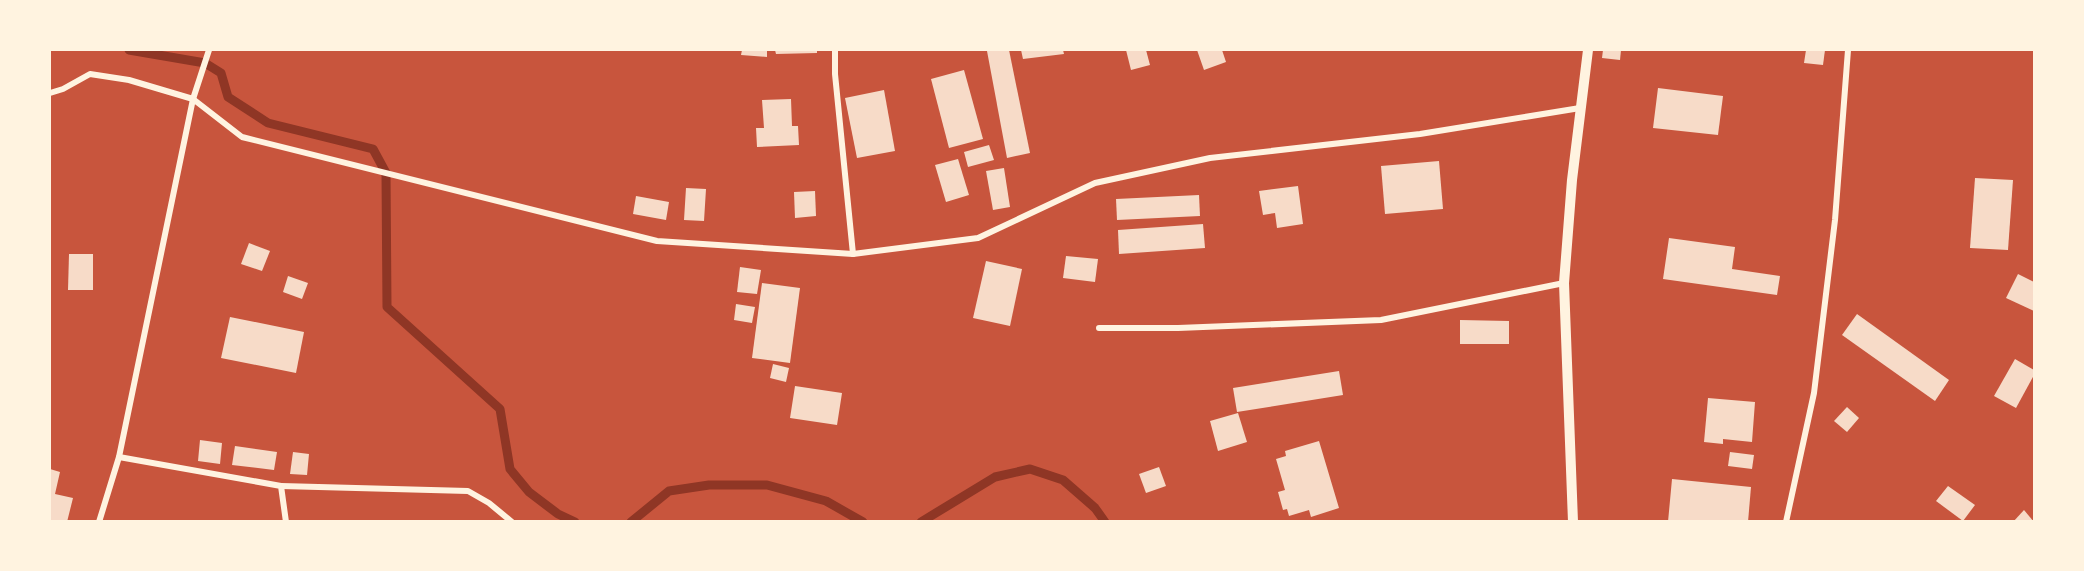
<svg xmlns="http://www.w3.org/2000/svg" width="2084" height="571" viewBox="0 0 2084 571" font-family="'Public Sans',sans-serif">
<rect width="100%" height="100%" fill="#c8553d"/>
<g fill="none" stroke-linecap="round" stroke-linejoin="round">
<g stroke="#8f3625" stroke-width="9">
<path d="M129,50l76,13 16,10 7,24 40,26 105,26 13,24 1,134 113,102 10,60 19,23 29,22 17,8"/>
<path d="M631,522l38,-31 40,-6h58l59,16 37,21"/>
<path d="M921,522l74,-45 35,-8 33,11 32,28 10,14"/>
</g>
</g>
<g fill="#f7dbc8">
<path d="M742,50h25v7l-26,-2z"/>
<path d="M775,50h42v3l-41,1z"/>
<path d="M995,50h14l21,103 -23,5 -20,-107z"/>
<path d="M1021,50h42l1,4 -41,5z"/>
<path d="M1126,50h20l4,15 -19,5z"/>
<path d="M1197,50h25l4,12 -22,8z"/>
<path d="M1603,50h18l-1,10 -18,-2z"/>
<path d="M1806,50h19l-2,15 -19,-2z"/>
<path d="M964,70l19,69 -34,9 -18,-69z"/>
<path d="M1658,88l65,8 -5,39 -65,-7z"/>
<path d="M884,90l11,61 -38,7 -12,-60z"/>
<path d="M791,99l1,27h6l1,19 -42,2 -1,-19h8l-2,-28z"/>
<path d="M989,145l5,15 -26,7 -4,-15z"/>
<path d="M958,159l11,36 -23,7 -11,-37z"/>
<path d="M1439,161l4,48 -58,5 -4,-48z"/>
<path d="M1004,168l6,39 -17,3 -7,-39z"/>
<path d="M1975,178l38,2 -5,70 -38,-2z"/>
<path d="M1298,186l5,38 -26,4 -2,-15 -12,2 -4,-24z"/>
<path d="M686,188l20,1 -2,32 -20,-1z"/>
<path d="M815,191l1,25 -21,2 -1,-26z"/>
<path d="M1199,195l1,21 -83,4 -1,-21z"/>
<path d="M636,196l33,6 -3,18 -33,-6z"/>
<path d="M1203,224l2,24 -86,6 -1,-24z"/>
<path d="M1669,238l66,9 -3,22 48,7 -3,19 -114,-16z"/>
<path d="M249,243l21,8 -8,20 -21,-7z"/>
<path d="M69,254h24v36h-25z"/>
<path d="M1066,256l32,3 -3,23 -32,-4z"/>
<path d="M986,261l36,8 -12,57 -37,-8z"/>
<path d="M740,267l21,3 -4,24 -20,-2z"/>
<path d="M2018,274l16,8v29l-28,-13z"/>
<path d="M288,276l20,7 -6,16 -19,-7z"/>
<path d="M762,283l38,5 -10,75 -38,-5z"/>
<path d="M736,304l19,3 -3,16 -18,-3z"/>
<path d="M1857,314l92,66 -14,21 -93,-66z"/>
<path d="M230,317l74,15 -8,41 -75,-15z"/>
<path d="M1460,320l49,1v23h-49z"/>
<path d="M2015,359l19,11v5l-18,33 -22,-12z"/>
<path d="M773,364l16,4 -3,14 -16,-4z"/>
<path d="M1339,371l4,24 -106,17 -4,-24z"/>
<path d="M795,386l47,7 -5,32 -47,-7z"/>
<path d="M1708,398l47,4 -3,40 -29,-3v5l-19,-2z"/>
<path d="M1847,407l12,11 -12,14 -13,-11z"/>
<path d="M1238,413l9,29 -29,9 -8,-30z"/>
<path d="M200,440l22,3 -2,21 -22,-3z"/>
<path d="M1319,441l20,67 -28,9 -2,-7 -20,6 -2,-7 -4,1 -5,-18 7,-2 -9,-31 10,-3 -1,-5z"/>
<path d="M235,446l42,6 -3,18 -42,-5z"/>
<path d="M293,452l16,2 -2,21 -17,-1z"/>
<path d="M1730,452l24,3 -2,14 -24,-3z"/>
<path d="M1159,467l7,19 -20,7 -7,-19z"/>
<path d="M50,469l10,3 -5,22 18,4 -6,24h-17z"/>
<path d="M1672,479l79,8 -3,35h-80z"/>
<path d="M1948,486l27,19 -12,16 -27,-20z"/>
<path d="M2024,510l10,12h-21z"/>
</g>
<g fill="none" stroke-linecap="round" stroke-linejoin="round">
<g stroke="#fff3e0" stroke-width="6">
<path d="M835,50v24l18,180"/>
<path d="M50,93l13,-4 27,-15 39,6 64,19 49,38 415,104 196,13 125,-16 117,-55 115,-25 210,-24 160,-26"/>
<path d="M1099,328h79l203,-8 183,-37"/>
<path d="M119,457l162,29 5,36"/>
<path d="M281,486l187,5 21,12 23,19"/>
<path d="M99,522l20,-65 74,-358 16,-49"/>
<path d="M1786,522l28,-129 21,-173 13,-170"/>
</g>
<path stroke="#fff3e0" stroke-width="10" d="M1573,522l-9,-239 8,-103 16,-130"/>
</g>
<rect width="2084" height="571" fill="none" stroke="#fff3e0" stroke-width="102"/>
</svg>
